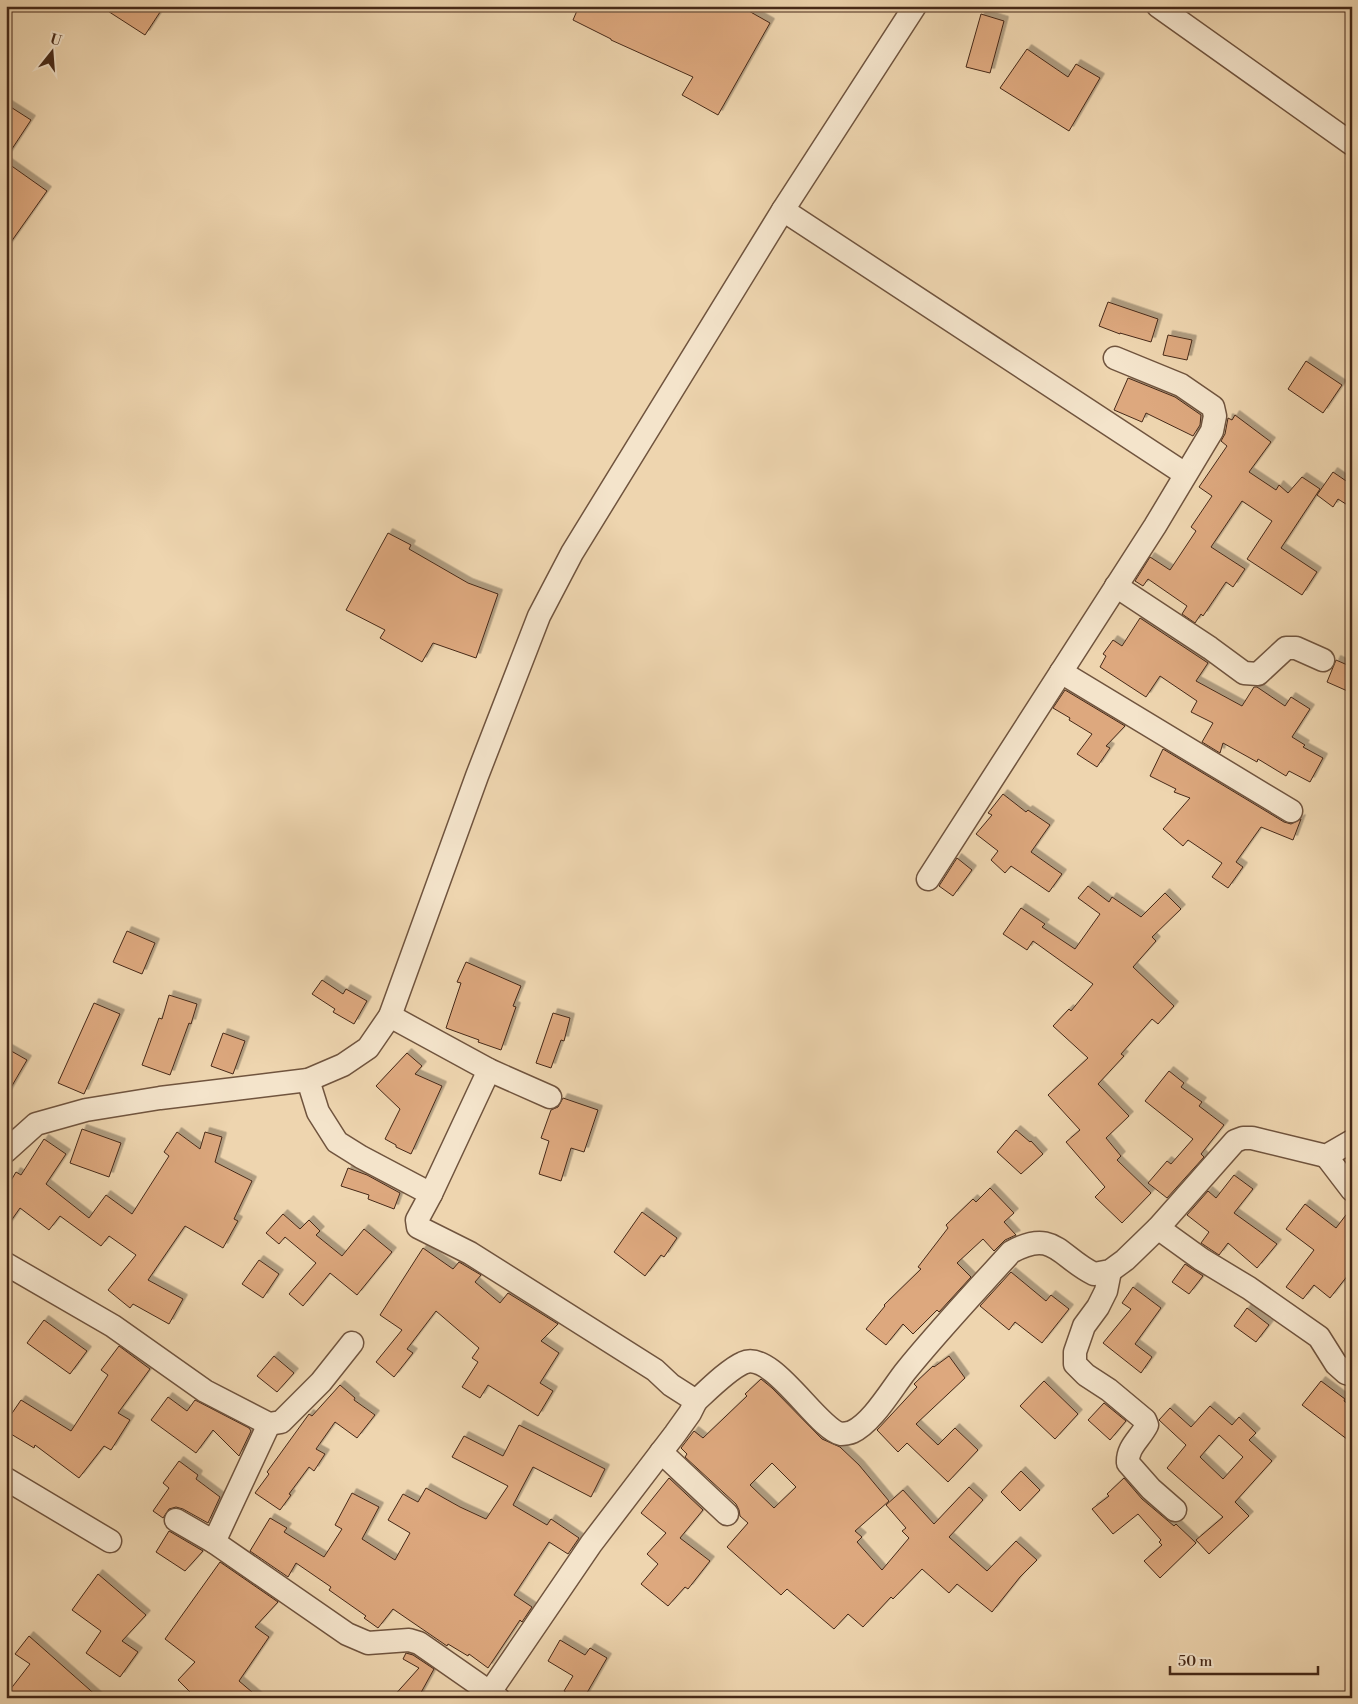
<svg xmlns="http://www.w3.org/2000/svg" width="1358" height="1704" viewBox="0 0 1358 1704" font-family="'Libre Bodoni',serif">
<defs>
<filter id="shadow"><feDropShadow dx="4.5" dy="-4.5" stdDeviation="0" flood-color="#0004"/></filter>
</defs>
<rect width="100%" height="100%" fill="#eed5af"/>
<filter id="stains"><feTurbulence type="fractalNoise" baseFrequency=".004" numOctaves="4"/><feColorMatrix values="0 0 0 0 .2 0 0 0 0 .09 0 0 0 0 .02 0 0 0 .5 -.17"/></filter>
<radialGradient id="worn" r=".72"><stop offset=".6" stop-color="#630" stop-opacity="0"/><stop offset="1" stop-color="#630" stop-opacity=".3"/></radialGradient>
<g fill="#dda87e" stroke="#462918" fill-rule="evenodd" filter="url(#shadow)">
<path d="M100,6h64l-19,29z"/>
<path d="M579,6h161l30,17 -52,92 -36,-20 11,-18 -82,-37v-1l-38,-19z"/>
<path d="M981,14l23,7 -14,52 -24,-6z"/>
<path d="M1027,49l41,28 8,-13 24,14 -31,53 -69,-43z"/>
<path d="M6,104l25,16 -25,38z"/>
<path d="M6,162l41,29 -41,58z"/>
<path d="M1108,302l50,17 -7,23 -31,-9v1l-21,-8z"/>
<path d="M1168,335l24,5 -5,20 -24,-5z"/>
<path d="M1306,361l36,24 -19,28 -35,-24z"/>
<path d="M1128,378l47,19 26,18 -1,10 -7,11 -47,-23 -4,9 -28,-12z"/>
<path d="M1235,415l36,27 -22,30 27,18 3,-5 9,8 14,-16 18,12 -39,59 36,24 -15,23 -55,-36 25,-38 -30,-20 -31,46 34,22 -12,18 -7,-5 -23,34 -2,-2 -6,9 -13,-9 5,-8 -39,-27 -5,7 -8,-5 15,-24 20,13 26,-39 -5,-4 21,-31 -13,-9 28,-41 -6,-5 4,-7 3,-16 4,2z"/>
<path d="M1333,472l19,13v23l-14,-9 -5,8 -16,-12z"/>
<path d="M388,533l23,12 -2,4 59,34 30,11 -22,64 -43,-15 -11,19 -42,-24 5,-8 -39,-20z"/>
<path d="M1140,618l68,45 -12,18 46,25 12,-19h3l28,19 6,-9 19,12 -18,28 13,8 -2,2 20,11 -13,24 -21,-11 -3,5 -28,-17 -1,3 -34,-19 -3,10 -18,-11 11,-19 -22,-11 6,-11 -37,-25 -14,21 -46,-30 6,-11 -3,-2 10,-14 9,6z"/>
<path d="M1336,660l16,7v26l-25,-11z"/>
<path d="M1065,690l60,36 -19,20 4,2 -13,19 -20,-13 15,-20 -23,-14 1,-2 -17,-10z"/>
<path d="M1163,749l121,73 7,2 10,-5 -8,21 -32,-13 -25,35 7,5 -15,21 -16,-11 10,-14 -34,-23 -5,6 -20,-17 27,-31 -16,-6 2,-3 -26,-13z"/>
<path d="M1003,794l23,18 2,-2 22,15 -19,27 31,22 -13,18 -38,-26 -6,7 -14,-13 7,-9 -22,-17 16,-19 -4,-2z"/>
<path d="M957,858l15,12 -19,26 -14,-10z"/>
<path d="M1088,886l21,16 3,-5 29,20 24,-24 16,16 -29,28 4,4 -23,26 41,39 -16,18 -6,-5 -31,35 3,2 -26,28 31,32 -23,22 15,18 -4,4 34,33 -29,30 -27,-26 10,-10 -39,-45 14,-12 -32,-35 40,-37 -35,-32 16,-17 2,2 22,-27 -60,-43 -6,9 -24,-16 18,-26 24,16 -3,3 33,22 25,-35 -22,-16z"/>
<path d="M127,931l28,12 -13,31 -29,-12z"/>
<path d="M466,962l55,24 -8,20 3,1 -15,43 -23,-8 1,-2 -33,-12 15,-45 -4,-1z"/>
<path d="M322,980l21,14 3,-5 21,12 -13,23 -21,-12 2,-3 -23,-15z"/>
<path d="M169,995l28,9 -6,20 -2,-1 -19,52 -28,-10 17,-47 3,1z"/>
<path d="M94,1003l26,11 -36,80 -26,-11z"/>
<path d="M553,1013l17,5 -6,23 -3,-1 -10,28 -15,-5z"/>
<path d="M223,1033l22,8 -12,33 -22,-8z"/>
<path d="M6,1048l21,12 -21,36z"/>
<path d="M407,1053l15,13 -7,8 27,12 -31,68 -15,-7v-2l-11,-6 15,-30 -24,-23z"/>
<path d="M1169,1071l15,12 -3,4 21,15 -3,4 25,19 -23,29 3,3 -37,41 -19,-15 19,-22 4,3 22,-25 -48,-38z"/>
<path d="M563,1098l35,12 -14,42 -13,-4 -10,33 -22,-7 10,-33 -8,-3 10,-28 7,-3z"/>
<path d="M82,1129l39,14 -12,34 -39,-14z"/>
<path d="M1016,1130l14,12 1,-1 12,13 -22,20 -24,-22z"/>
<path d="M177,1132l23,17 5,-17 17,5 -7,25 37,19 -18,38 4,2 -15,27 -38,-22 -37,54 35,19 -14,25 -36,-20 -3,4 -22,-18 28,-35 -27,-19 -8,10 -41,-30 -11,14 -29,-22 -14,20v-39l10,-17 5,3 23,-36 22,15 -20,30 43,34 17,-23 26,19 37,-58 -5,-4z"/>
<path d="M348,1168l19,7 33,18 -6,16 -26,-10 1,-4 -28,-9z"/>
<path d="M1234,1175l19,14 -19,24 43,31 -20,24 -29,-25 -9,12 -18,-12 8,-11 -22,-17 21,-24 8,7z"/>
<path d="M990,1188l24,25 -10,9 12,13 -11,5 -11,11 -11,-12 -26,24 14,14 -32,35 -2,-2 -24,24 -10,-10 -17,21 -20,-16 19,-23 -1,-1 37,-36 -3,-2 30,-39 -2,-3 27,-26 3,3z"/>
<path d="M1305,1204l31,24 16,-21v63l-22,28 -16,-13 -11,14 -17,-12 28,-37 -28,-21z"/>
<path d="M642,1212l35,26 -13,19 -3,-2 -16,21 -31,-24z"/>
<path d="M283,1214l17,15 9,-9 11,11 -4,4 26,21 22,-27 28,23 -35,43 -27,-22 -27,33 -14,-12 27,-31 -31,-26 -6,7 -13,-11z"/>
<path d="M423,1248l30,21 6,-7 22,13 -6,7 25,21 8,-10 50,31 -17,17 18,12 -19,30 13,8 -15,25 -50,-31 -8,13 -18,-11 16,-25 -6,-4 7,-10 -43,-37 -29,38 6,4 -19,24 -18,-15 26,-32 -22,-15z"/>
<path d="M259,1260l20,14 -16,24 -21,-14z"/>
<path d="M1185,1264l18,12 -14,18 -17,-12z"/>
<path d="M1011,1272l35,29 5,-6 18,14 -27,34 -27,-21 -6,8 -29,-24z"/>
<path d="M1133,1287l28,21 -26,36 17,13 -11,16 -38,-30 28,-34 -9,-6z"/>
<path d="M1247,1308l22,17 -13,17 -22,-16z"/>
<path d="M44,1320l43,31 -17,23 -43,-31z"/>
<path d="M119,1346l31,23 -32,44 12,7 -19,30 -7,-4 -25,32 -44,-33 -1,3 -28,-17v-9l15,-22 50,31 37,-56 -7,-5z"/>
<path d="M274,1356l20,17 -17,19 -20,-16z"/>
<path d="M949,1356l16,22 -49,46 22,21 17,-17 23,22 -30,32 -41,-39 -9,9 -21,-22 40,-43 -3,-3 19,-18 1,1z"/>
<path d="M761,1379l11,9 50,51 18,8 19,18 30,36 -34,30 7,6 -5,5 25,28 27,-32 -7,-7 4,-3 -20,-23 17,-15 31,34 35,-37 14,13 -34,37 38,34 29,-30 21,19 -17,17 -28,35 -35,-28 -8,9 -27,-24 -29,30 -2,-2 -28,30 -15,-13 -14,15 -47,-40 -6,6 -54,-48 21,-24 -8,-7 -1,-6 -3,-6 -51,-47 2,-3 -6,-6 13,-17 9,7 44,-42 -2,-2zM772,1463l24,24 -22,21 -24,-23z"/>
<path d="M1044,1381l34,33 -23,25 -35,-33z"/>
<path d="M1321,1381l24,18 -1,2 8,6v36l-50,-38z"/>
<path d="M340,1385l15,13 -1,2 21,15 -18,23 -22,-16 -19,27 9,5 -11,17 -5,-4 -20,27 2,1 -11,15 -25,-17 14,-19 -2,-2 42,-58 3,2z"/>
<path d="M168,1397l19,14 8,-11 54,28 2,3 -12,25 -26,-26 -17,23 -45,-33z"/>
<path d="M1104,1403l22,18 -16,19 -22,-20z"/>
<path d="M1210,1406l22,19 7,-8 17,16 -7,7 23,21 -37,41 14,14 -40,38 -13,-14 27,-23 -56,-49 19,-23 -27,-25 11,-12 21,19zM1219,1435l24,22 -20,22 -23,-22z"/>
<path d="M519,1425l86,44 -14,28 -58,-30 -20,38 34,20 4,-6 28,19 -11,16 -19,-12 -35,53 18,12 -10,15 -2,-2 -32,48 -19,-14 -1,2 -20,-12 -1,2 -54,-37 -15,19 -14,-10 2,-2 -37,-26 2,-3 -35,-24 -8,14 -38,-26 20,-33 17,10 -3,4 40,25 18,-28 -7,-4 17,-32 27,14 -17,32 33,21 15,-27 -22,-13 15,-26 15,8 8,-14 34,19 26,12 22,-33 -56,-29 12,-21 39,20z"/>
<path d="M179,1461l19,14 -2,4 24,18 -12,26 -25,-14 -7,-2 -7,2 -6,9 -10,-7 16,-23 -6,-5z"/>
<path d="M1021,1471l19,19 -20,21 -19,-19z"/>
<path d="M669,1478l34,32 -23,28 30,23 -22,28 -3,-2 -17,19 -27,-22 17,-20 -11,-10 19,-21 -25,-20z"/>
<path d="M1124,1478l18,21 32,27 2,-2 20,19 -36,35 -16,-17 18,-16 -3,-3 2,-2 -23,-26 -25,20 -21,-25 17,-13 -2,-2z"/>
<path d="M169,1531l34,20 -18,20 -29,-19z"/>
<path d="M220,1562l58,40 -23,25 14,10 -30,44 20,17h-63l-18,-18 17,-18 -30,-23z"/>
<path d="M98,1574l48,41 -24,26 16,11 -18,25 -34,-24 15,-22 -29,-21z"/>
<path d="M29,1636l70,62h-93v-3l24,-31 -15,-10z"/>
<path d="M560,1640l25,15 5,-7 17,10 -23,40h-9l-11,-7 9,-15 -25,-15z"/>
<path d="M406,1653l7,2 21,14 -16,29h-26l27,-30 -16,-9z"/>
</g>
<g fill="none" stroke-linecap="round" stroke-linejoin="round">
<g stroke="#70543e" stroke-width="25">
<g id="minor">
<path d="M1158,6l194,138"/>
<path d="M783,210l402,264"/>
<path d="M1116,586l94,62 34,25 14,1 28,-26h10l27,12"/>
<path d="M1061,672l230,139"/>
<path d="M928,879l227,-353 57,-95 3,-15 -2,-9 -32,-22 -66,-27"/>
<path d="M390,1016l99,54 61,27"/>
<path d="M308,1080l10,32 19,30 24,15 70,37 -14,26 1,7 52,26 185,117 16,15 25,16 -6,12 -15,21 -84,110 -101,148 -6,6"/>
<path d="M6,1151l30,-27 50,-14 74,-12 148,-18 35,-15 25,-17 22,-32 87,-240 62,-160 33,-63 211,-343 132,-204"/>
<path d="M1326,1156l26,34"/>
<path d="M431,1194l58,-124"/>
<path d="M1158,1228l43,31 48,29 70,49 17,27 10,9 6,2"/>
<path d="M6,1264l107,62 92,65 64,33 12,-2 40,-40 31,-39"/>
<path d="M1110,1271l-4,20 -8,16 -14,19 -9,26v12l11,11 23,15 36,30 2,5c-7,14 -20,22 -19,38l23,26 24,21"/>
<path d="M696,1401c12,-11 33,-32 47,-38 29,-14 74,66 98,71 2,0 9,-1 11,-2 20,-9 39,-42 53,-60 33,-41 70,-80 106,-120 43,-24 48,5 83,22l16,-3 15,-11 33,-32 77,-87 8,-3h9l74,18 26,-15"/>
<path d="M661,1452l66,62"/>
<path d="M6,1479l104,62"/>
<path d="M176,1520l38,22 133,92 21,9 41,-3 10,3 79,55"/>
<path d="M214,1542l55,-118"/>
</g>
</g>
<use href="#minor" stroke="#f4e4cb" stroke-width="22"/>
</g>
<rect width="1358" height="1704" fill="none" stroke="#eed5af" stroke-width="25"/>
<rect x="8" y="8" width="1343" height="1689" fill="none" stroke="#462918" stroke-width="2.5"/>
<rect x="12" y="12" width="1333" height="1679" fill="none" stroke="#462918"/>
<g transform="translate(52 52) rotate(17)" stroke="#f4e4cb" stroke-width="4" paint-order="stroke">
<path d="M0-4L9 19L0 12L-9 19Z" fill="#462918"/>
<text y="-8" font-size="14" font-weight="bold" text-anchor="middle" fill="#462918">U</text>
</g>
<path d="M1170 1666v8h148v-8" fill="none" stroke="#462918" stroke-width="2.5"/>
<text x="1178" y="1666" font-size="15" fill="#462918" stroke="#f4e4cb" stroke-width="4" paint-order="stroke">50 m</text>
<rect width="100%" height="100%" filter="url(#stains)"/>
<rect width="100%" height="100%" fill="url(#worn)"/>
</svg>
